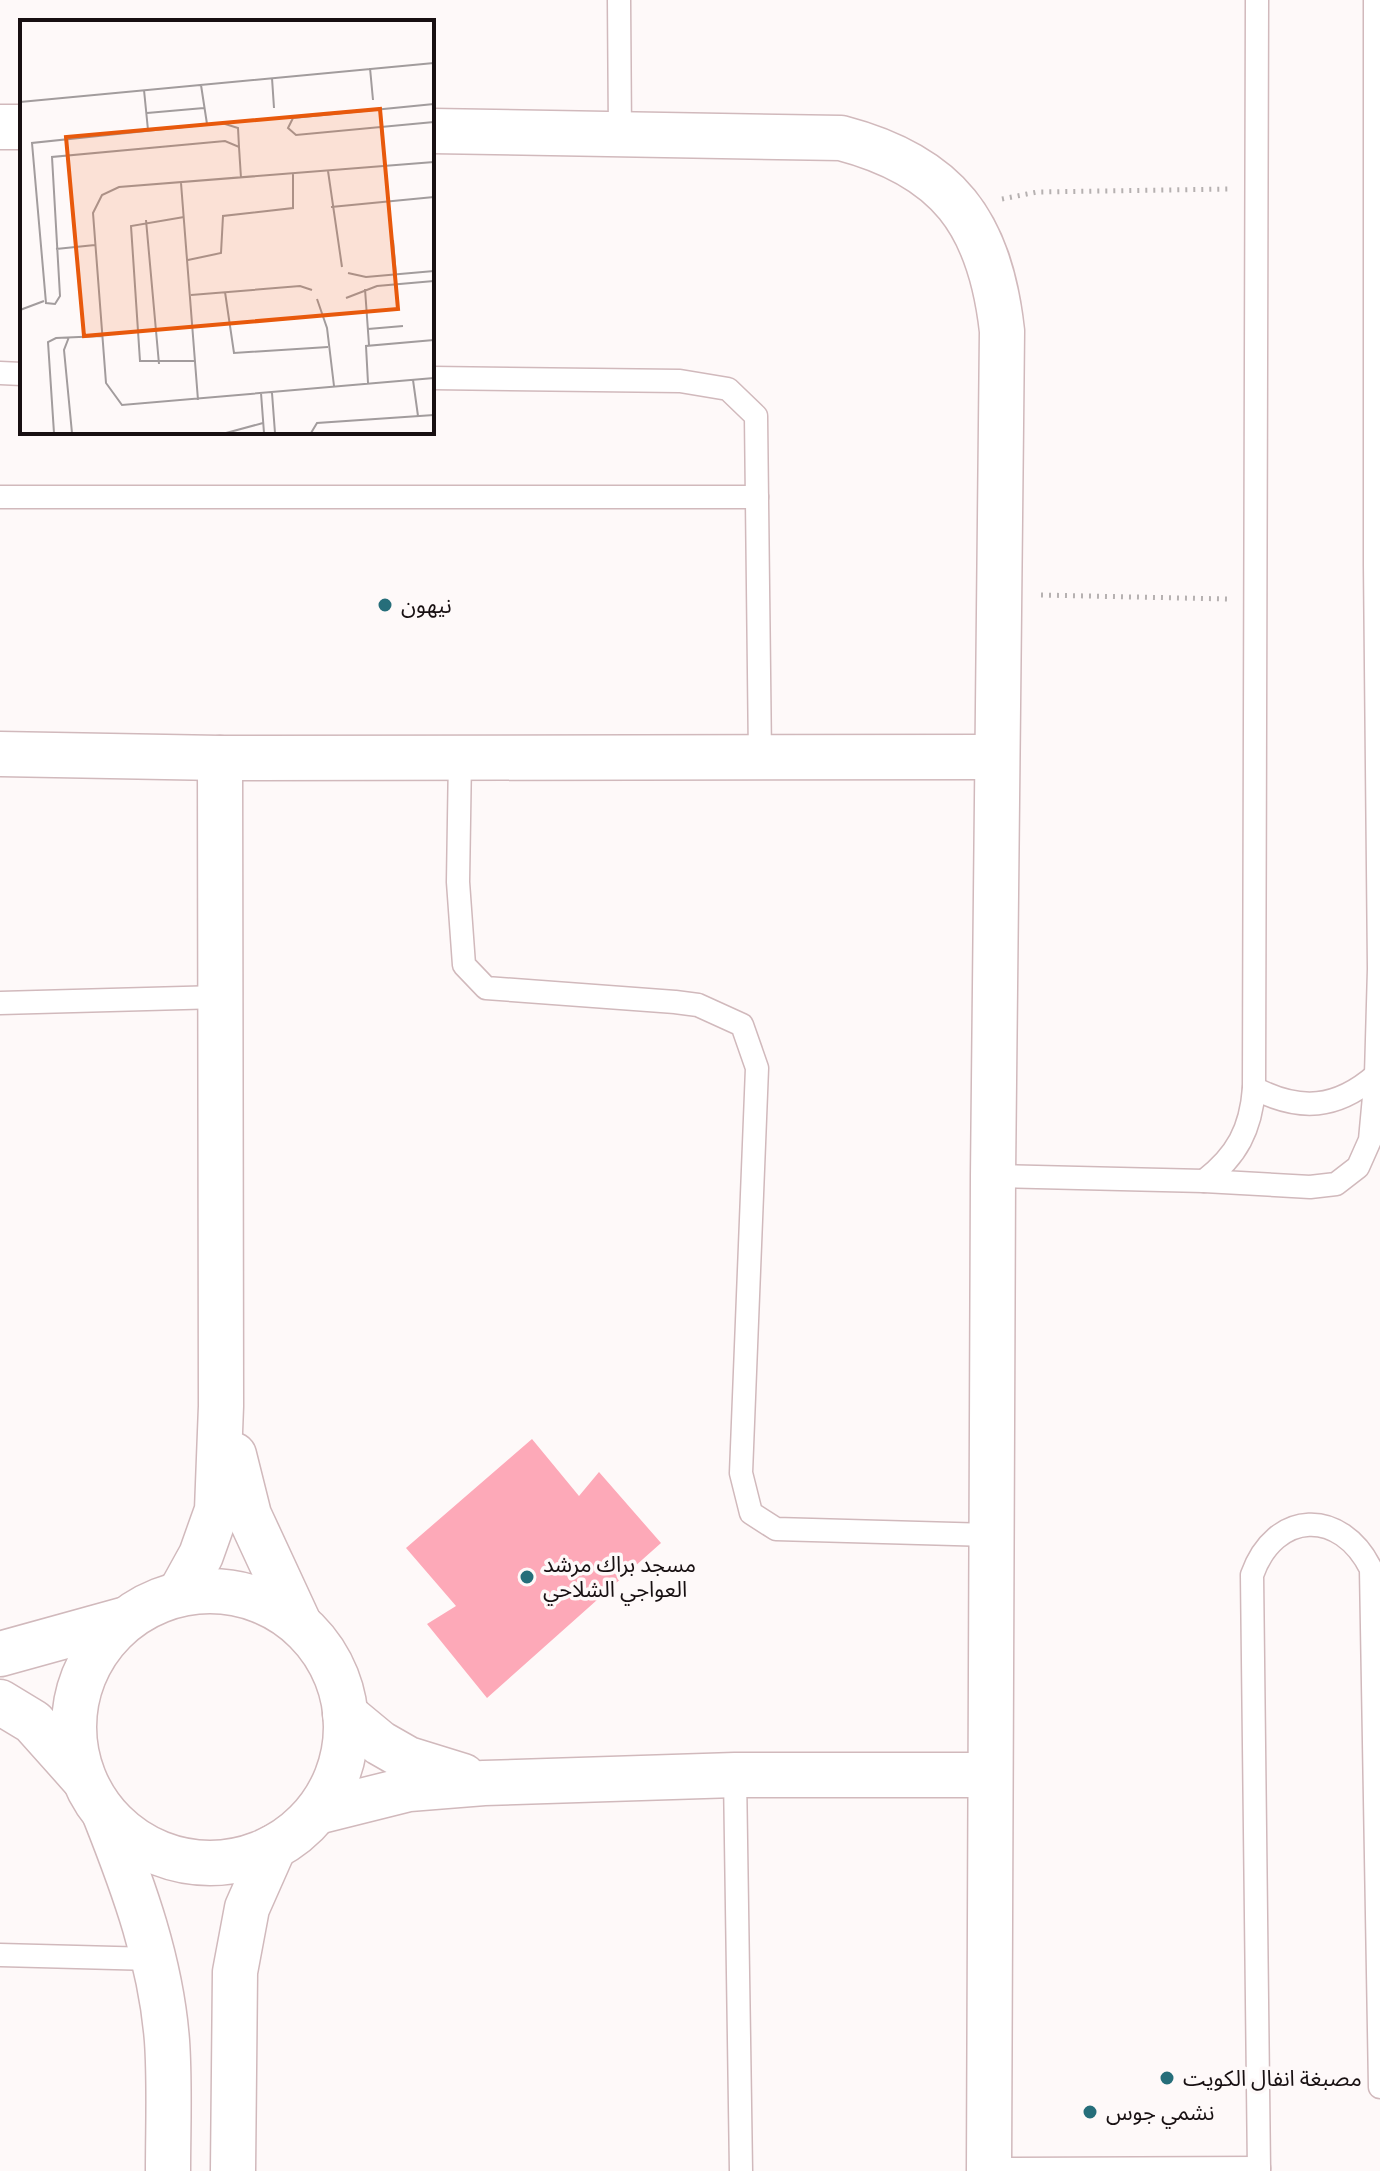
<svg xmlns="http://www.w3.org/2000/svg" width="1380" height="2171" viewBox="0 0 1380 2171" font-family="Cabin,'Noto Sans Arabic',sans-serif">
<rect width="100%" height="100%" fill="#fef9f9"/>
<path fill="#fda9b8" d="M532,1439l47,57 20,-24 62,71 -174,155 -60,-74 29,-18 -50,-58z"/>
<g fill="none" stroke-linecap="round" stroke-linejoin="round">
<g stroke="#d1b9bc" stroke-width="25">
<g id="lane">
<path d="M619,0l1,134"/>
<path d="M1257,0l-3,1088c-3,41 -17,68 -50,93l106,6 26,-3 22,-17 12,-27 6,-65 3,-106 -4,-404v-565"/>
<path d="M0,373l22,1"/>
<path d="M432,378l248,3 48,8 28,27 4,341"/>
<path d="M0,497h757"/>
<path d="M460,757l-2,125 6,83 22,23 189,14 23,3 44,20 15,43 -16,405 10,40 25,16 214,6"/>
<path d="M0,1003l220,-6"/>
<path d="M1254,1088c46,24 83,21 122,-13"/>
<path d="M993,1176l211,5"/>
<path d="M735,1775l6,396"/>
<path d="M0,1955l153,4"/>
<path d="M989,2169l270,-1"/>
<path d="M1259,2171l-7,-596c23,-65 89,-67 119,-6l9,518"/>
</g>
</g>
<g stroke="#d1b9bc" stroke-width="47">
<g id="street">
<path d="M0,127h22"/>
<path d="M432,131l409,7c107,28 149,85 161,193l-9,845 -4,995"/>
<path d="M0,754l220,4 776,-1"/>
<path d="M234,1455l15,60 50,108"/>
<circle cx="210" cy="1727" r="136"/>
<path d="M180,1593l21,-38 16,-45 4,-104 -1,-648"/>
<path d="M0,1654l123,-34"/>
<path d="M0,1702l33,20 49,55"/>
<path d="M345,1714l35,29 28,16 55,17"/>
<path d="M317,1812l92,-23 75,-6 251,-8h253"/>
<path d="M105,1815c29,73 56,147 62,226 3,43 1,87 1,130"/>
<path d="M233,2171l2,-199 12,-64 27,-61"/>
</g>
</g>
<g stroke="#b6b1b1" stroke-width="5" stroke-dasharray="2 6" stroke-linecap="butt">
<path d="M1002,199l35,-7 191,-3"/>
<path d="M1041,595l186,4"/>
</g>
<use href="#lane" stroke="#fff" stroke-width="22"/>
<use href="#street" stroke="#fff" stroke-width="44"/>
</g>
<g fill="#266e7a" stroke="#fef9f9" stroke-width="3">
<circle cx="385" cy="605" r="8"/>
<circle cx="527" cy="1577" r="8"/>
<circle cx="1167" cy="2078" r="8"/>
<circle cx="1090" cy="2112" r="8"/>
</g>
<g text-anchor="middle" stroke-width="7" stroke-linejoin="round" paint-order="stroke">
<g font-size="22" fill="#181012" stroke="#fef9f9" text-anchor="start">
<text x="401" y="613">نيهون</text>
<text x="543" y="1572">مسجد براك مرشد<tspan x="543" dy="25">العواجي الشلاحي</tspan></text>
<text x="1183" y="2086">مصبغة انفال الكويت</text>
<text x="1106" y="2120">نشمي جوس</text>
</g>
</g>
<g transform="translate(20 20)">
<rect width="414" height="414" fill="#fef9f9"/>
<path fill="none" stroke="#a29c9d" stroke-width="2" d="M350,48l3,32M252,58l2,30M181,65l6,39M124,70l4,40M0,82l414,-39M414,84l-141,14 -5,10 8,7 138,-13M127,93l57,-5M202,103l16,5 1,19 -14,-6 -173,16 8,139 -5,8 -9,-1 -14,-160zM361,107l4,39M219,127l2,31M414,142l-315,25 -17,8 -9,18 13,170 16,22 312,-27M308,151l14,96M161,163l17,217M311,187l103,-10M164,197l-53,9 9,135h55M126,200l13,144M373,220l3,35M36,229l39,-4M168,240l33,-7 2,-37 70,-8v-34M328,253l18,4 68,-6M345,269l4,56M205,272l9,61 94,-6M171,275l109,-9 12,4M326,278l31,-12 57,-5M297,279l10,29 7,58M0,290l24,-9M348,309l35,-3M49,317l-5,13 8,83M393,360l5,36M348,363l-2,-37 68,-6M241,373l3,40M252,373l3,40M34,413l-6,-91 8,-4 46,-2M206,413l37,-10M291,413l6,-10 117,-8"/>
<path fill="#e8590c" fill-opacity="0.15" stroke="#e8590c" stroke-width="4" d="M360,89l18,200 -314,27 -18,-199z"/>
<rect width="414" height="414" fill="none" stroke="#181012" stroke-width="4"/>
</g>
</svg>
